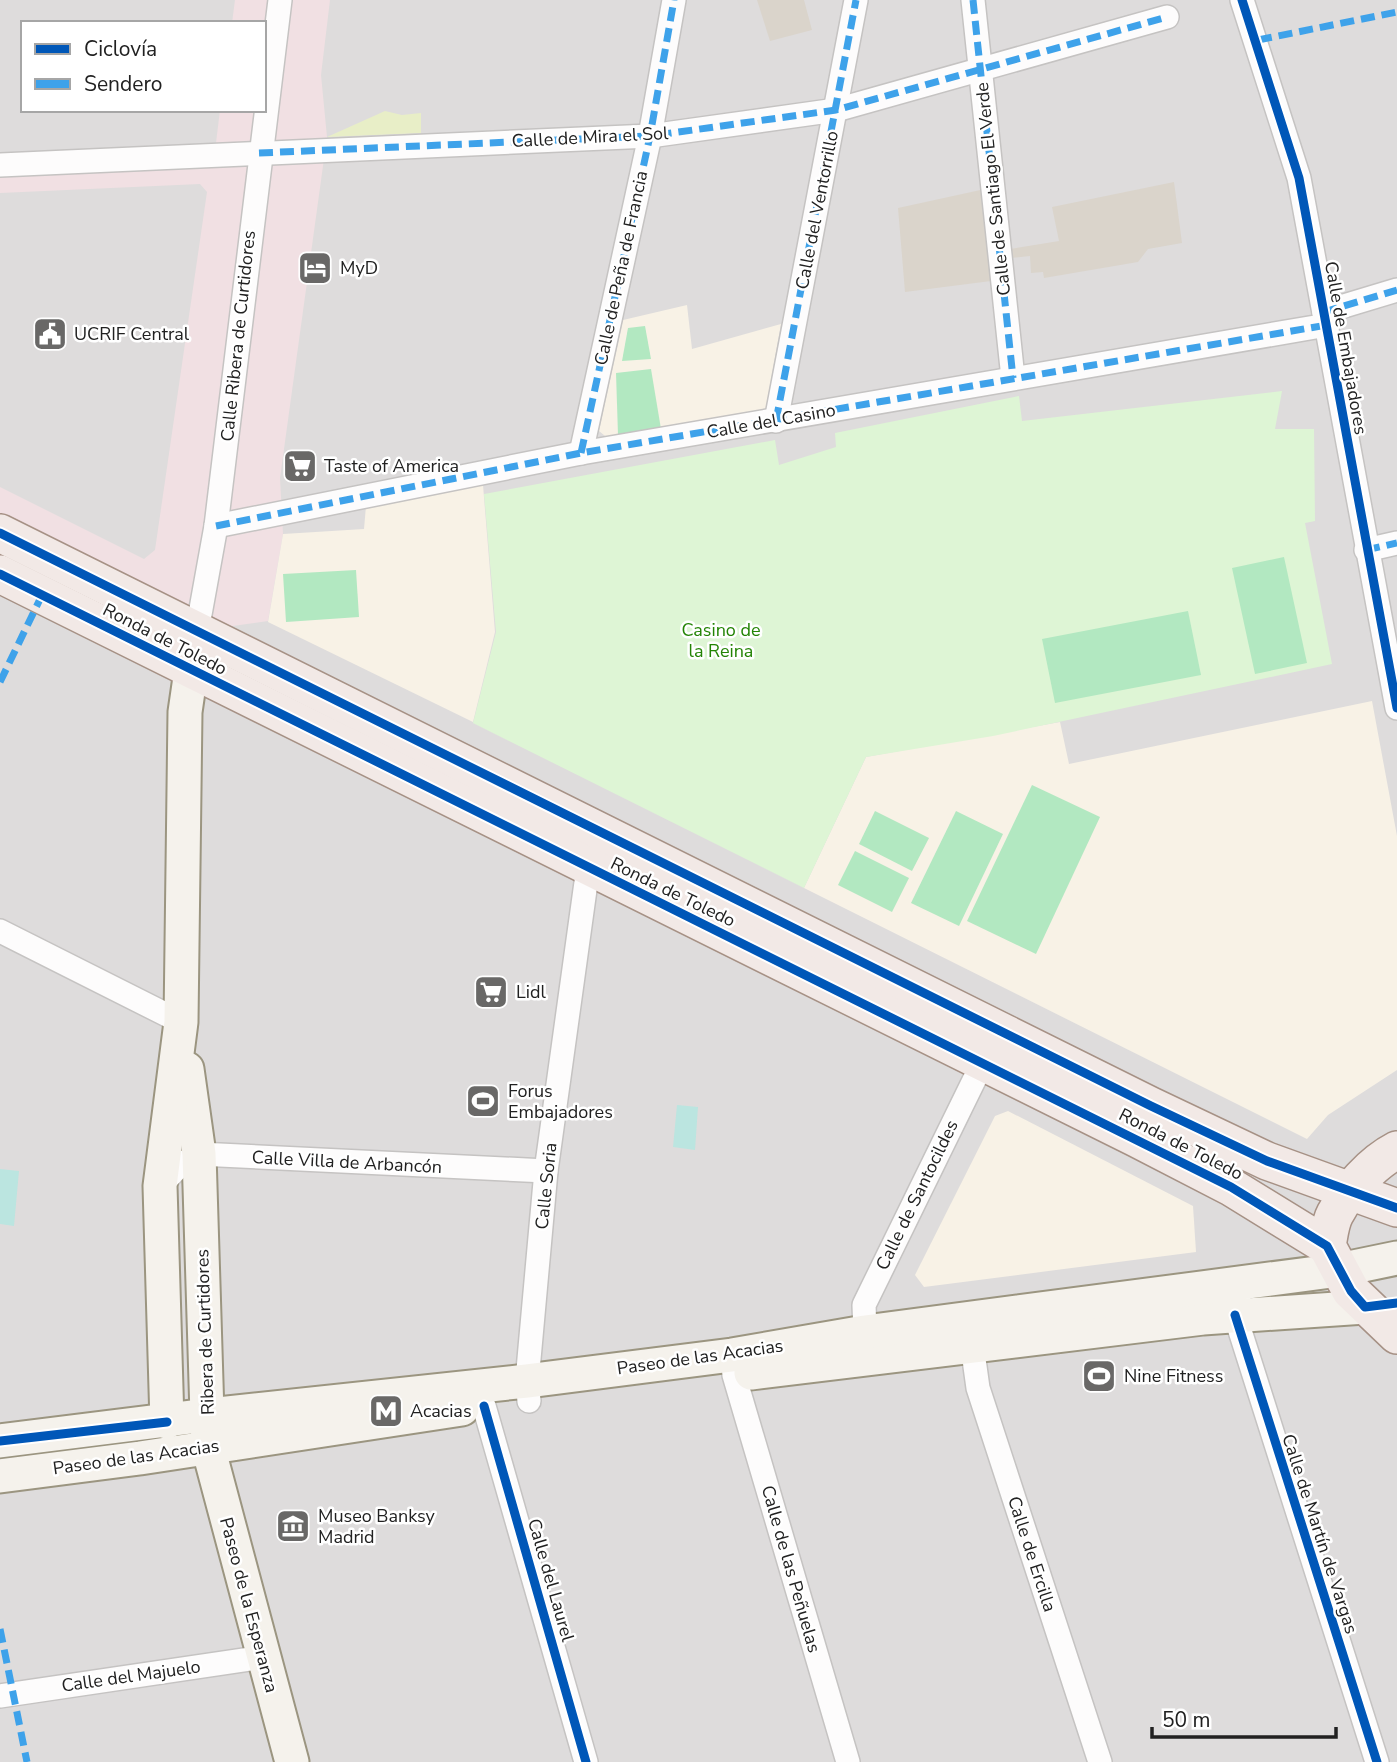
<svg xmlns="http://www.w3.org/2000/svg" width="1397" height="1762" viewBox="0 0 1397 1762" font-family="'Nunito Sans',sans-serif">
<rect width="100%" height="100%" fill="#efecea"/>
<path fill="#dedcdc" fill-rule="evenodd" d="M0,0h1397v1762h-1397zM23,23h241v87h-241z"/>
<path fill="#f1e0e3" d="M235,0h95l-9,75 6,62 -47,341 3,56 -15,87 -71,10 -197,-98v-46l144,72 11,-9 52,-358 -7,-8 -200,9v-40l216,-10 4,-33h44v-87h-32z"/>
<g fill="#f8f2e6">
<path d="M687,305l5,44 89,-25 -16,89 -155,27 -11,-9 24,-111z"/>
<path d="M483,485l12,147 -22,90 -205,-100 15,-88 81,-5 2,-23z"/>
<path d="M1372,701l25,135v234l-69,45 -21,24 -503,-251 62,-131 194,-35 9,42z"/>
<path d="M1008,1111l185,95 3,46 -272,35 -9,-12 80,-159z"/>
</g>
<g fill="#dad4cb">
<path d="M757,0h47l8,30 -42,11z"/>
<path d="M1174,182l8,61 -34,6 -10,13 -94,16 -1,-6 -12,1 -1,-17 -19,2 -1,-9 49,-8 -7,-34z"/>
<path d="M985,189l6,92 -86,11 -7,-84z"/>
</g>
<path fill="#e8eec7" d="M385,111l17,4 19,-2v20l-94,4z"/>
<path fill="#def5d5" d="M1282,391l-7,38h39l1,92 -10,2 27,141 -339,72 -127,21 -62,131 -331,-165 23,-91 -12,-138 291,-54 4,25 57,-18 -1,-14 184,-37 3,25z"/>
<g fill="#b2e8c1">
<path d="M645,326l6,33 -29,2 6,-33z"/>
<path d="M651,369l10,60 -43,6 -2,-62z"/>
<path d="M1284,557l23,106 -52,11 -23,-106z"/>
<path d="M356,570l3,47 -73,5 -3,-48z"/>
<path d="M1188,611l13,64 -146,28 -13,-64z"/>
<path d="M1032,785l68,32 -64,137 -69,-33z"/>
<path d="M875,811l54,27 -17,33 -53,-27z"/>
<path d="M956,811l47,23 -44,92 -48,-23z"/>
<path d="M855,851l54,27 -17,34 -54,-27z"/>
</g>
<g fill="#bbe5e0">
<path d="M677,1105l21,2 -3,43 -22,-3z"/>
<path d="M0,1169l19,2 -5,55 -14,-2z"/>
</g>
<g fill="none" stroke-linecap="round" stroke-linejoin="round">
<g stroke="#c5c3c2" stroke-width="26">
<g id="street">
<path d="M973,0l40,378"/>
<path d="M1242,0l57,178 98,530"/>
<path d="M0,165l650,-29 186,-26 331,-93"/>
<path d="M1324,312l73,-22"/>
<path d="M776,421l80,-421"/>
<path d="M581,453l69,-317 24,-136"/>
<path d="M216,526l365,-73 746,-128"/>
<path d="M1366,550l31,-7"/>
<path d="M197,631l19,-105 64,-526"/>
<path d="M0,931l181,91"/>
<path d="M160,1186l20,-21 19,-11 347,17"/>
<path d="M1244,1308l-9,7 142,447"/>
<path d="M865,1332l-1,-27 119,-243"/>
<path d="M972,1345l6,43 122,374"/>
<path d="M732,1355l2,20 114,387"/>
<path d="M529,1401l-2,-20 19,-210 42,-303"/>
<path d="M484,1406l102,356"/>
<path d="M0,1696l263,-39"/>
</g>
</g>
<g stroke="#9b9580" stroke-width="37">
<g id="secondary">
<path d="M187,1069l12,85 9,293 84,315"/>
<path d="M751,1373l452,-55 162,-11"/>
<path d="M167,1422l-7,-236 21,-164 4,-310 10,-69"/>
<path d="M0,1441l207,-26 320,-34 205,-26 133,-23 474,-62 58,-12"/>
<path d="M0,1476l140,-18 322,-49"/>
</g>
</g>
<g stroke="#a69185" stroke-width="40">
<g id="primary">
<path d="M0,533l1151,573 116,55 130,47"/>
<path d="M0,574l1136,564 95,49 96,59"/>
<path d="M1397,1150c-25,13 -49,40 -62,64 -5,9 -6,22 -8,32l24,45 46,44"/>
</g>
</g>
<use href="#street" stroke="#fdfcfc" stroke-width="23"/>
<use href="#secondary" stroke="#f5f2ec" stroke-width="33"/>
<use href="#primary" stroke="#f2e9e6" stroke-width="37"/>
<g stroke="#3ea2ea" stroke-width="7" stroke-dasharray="14 7" stroke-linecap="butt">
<path d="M973,0l40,378"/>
<path d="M1258,40l139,-28"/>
<path d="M259,153l391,-17 186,-26 331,-93"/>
<path d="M1324,312l73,-22"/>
<path d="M776,421l80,-421"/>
<path d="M581,453l69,-317 24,-136"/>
<path d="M216,526l365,-73 746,-128"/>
<path d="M1366,550l31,-7"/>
<path d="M0,682l42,-87"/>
<path d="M0,1629l27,133"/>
</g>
<g stroke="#fff" stroke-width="13">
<g id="cycleway">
<path d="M1242,0l57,178 98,530"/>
<path d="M0,533l1151,573 116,55 130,47"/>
<path d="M0,574l1231,613 96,59 24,45 14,16 32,-4"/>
<path d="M1235,1315l142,447"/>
<path d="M484,1406l102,356"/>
<path d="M0,1441l167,-19"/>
</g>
</g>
<use href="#cycleway" stroke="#0057b8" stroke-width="9"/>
</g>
<defs>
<g id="hotel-square" transform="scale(1.75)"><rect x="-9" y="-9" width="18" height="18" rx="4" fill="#696867" stroke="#fff"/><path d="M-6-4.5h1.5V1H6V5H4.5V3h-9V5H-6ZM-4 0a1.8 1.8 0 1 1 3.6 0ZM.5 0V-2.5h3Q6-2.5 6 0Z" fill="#fff"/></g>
<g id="civic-square" transform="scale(1.75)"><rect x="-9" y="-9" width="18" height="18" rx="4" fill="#696867" stroke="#fff"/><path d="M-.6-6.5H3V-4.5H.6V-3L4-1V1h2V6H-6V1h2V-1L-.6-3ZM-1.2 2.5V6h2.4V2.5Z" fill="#fff"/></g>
<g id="supermarket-square" transform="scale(1.75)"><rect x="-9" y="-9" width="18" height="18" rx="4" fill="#696867" stroke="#fff"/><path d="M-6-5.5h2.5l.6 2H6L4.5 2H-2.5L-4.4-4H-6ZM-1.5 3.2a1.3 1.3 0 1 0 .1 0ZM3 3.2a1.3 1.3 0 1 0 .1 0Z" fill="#fff"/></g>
<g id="stadium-square" transform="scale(1.75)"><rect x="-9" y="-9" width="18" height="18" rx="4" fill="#696867" stroke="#fff"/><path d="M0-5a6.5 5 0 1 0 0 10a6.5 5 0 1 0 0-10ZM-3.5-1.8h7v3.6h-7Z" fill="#fff"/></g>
<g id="metro-square" transform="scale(1.75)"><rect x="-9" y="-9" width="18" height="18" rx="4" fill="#696867" stroke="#fff"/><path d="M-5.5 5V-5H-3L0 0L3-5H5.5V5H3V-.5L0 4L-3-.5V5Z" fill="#fff"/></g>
<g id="museum-square" transform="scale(1.75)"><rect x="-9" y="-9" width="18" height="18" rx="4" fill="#696867" stroke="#fff"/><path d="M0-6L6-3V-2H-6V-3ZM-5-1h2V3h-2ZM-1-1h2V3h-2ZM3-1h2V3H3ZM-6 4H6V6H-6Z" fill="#fff"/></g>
</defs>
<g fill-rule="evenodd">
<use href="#hotel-square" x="315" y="268"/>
<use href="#civic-square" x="50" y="334"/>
<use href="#supermarket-square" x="300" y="466"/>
<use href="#supermarket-square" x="491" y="992"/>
<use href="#stadium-square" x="483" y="1101"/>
<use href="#stadium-square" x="1099" y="1376"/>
<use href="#metro-square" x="386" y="1411"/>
<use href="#museum-square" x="293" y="1526"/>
</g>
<g text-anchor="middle" stroke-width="5" stroke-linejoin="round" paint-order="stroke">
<g font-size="18" fill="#212121" stroke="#fff">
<text transform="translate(590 137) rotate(-3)" y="6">Calle de Mira el Sol</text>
<text transform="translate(993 189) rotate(-96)" y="6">Calle de Santiago El Verde</text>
<text transform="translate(817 210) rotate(-79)" y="6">Calle del Ventorrillo</text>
<text transform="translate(621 268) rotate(-78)" y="6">Calle de Peña de Francia</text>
<text transform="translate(238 336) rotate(-84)" y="6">Calle Ribera de Curtidores</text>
<text transform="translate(1346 348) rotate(80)" y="6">Calle de Embajadores</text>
<text transform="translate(771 421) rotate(-10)" y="6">Calle del Casino</text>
<text transform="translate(165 639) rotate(27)" y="6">Ronda de Toledo</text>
<text transform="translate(673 892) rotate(26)" y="6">Ronda de Toledo</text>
<text transform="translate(1181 1144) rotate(27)" y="6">Ronda de Toledo</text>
<text transform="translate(347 1162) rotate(3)" y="6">Calle Villa de Arbancón</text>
<text transform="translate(546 1186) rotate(-84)" y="6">Calle Soria</text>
<text transform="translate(917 1195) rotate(-64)" y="6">Calle de Santocildes</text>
<text transform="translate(205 1332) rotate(-92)" y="6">Ribera de Curtidores</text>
<text transform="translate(700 1357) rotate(-8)" y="6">Paseo de las Acacias</text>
<text transform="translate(136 1457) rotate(-8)" y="6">Paseo de las Acacias</text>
<text transform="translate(1320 1534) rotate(72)" y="6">Calle de Martín de Vargas</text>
<text transform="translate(1032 1554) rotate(72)" y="6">Calle de Ercilla</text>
<text transform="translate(791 1569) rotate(74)" y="6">Calle de las Peñuelas</text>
<text transform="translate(551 1580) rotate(74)" y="6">Calle del Laurel</text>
<text transform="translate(249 1605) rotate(75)" y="6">Paseo de la Esperanza</text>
<text transform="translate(131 1676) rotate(-8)" y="6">Calle del Majuelo</text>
</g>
<g font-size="18" fill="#212121" stroke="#fff" text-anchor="start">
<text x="340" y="274">MyD</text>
<text x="74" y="340">UCRIF Central</text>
<text x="324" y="472">Taste of America</text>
<text x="516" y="998">Lidl</text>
<text x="508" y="1097">Forus<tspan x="508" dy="21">Embajadores</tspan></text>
<text x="1124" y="1382">Nine Fitness</text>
<text x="410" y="1417">Acacias</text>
<text x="318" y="1522">Museo Banksy<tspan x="318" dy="21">Madrid</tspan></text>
</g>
<g font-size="18" fill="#238405" stroke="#fff">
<text x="721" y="636">Casino de<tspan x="721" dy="21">la Reina</tspan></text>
</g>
</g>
<rect x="21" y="21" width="245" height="91" fill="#ffffff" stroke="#a6a6a6" stroke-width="2"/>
<rect x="35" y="44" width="35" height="10" fill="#0057b8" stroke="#a6a6a6" stroke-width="2"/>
<text x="84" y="56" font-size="21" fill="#212121">Ciclovía</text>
<rect x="35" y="79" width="35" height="10" fill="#3ea2ea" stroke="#a6a6a6" stroke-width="2"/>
<text x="84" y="91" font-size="21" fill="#212121">Sendero</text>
<path d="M1152 1727v10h184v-10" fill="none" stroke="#212121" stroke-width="3.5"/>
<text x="1162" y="1727" font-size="21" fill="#212121" stroke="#ffffff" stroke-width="5" paint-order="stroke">50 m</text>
</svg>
